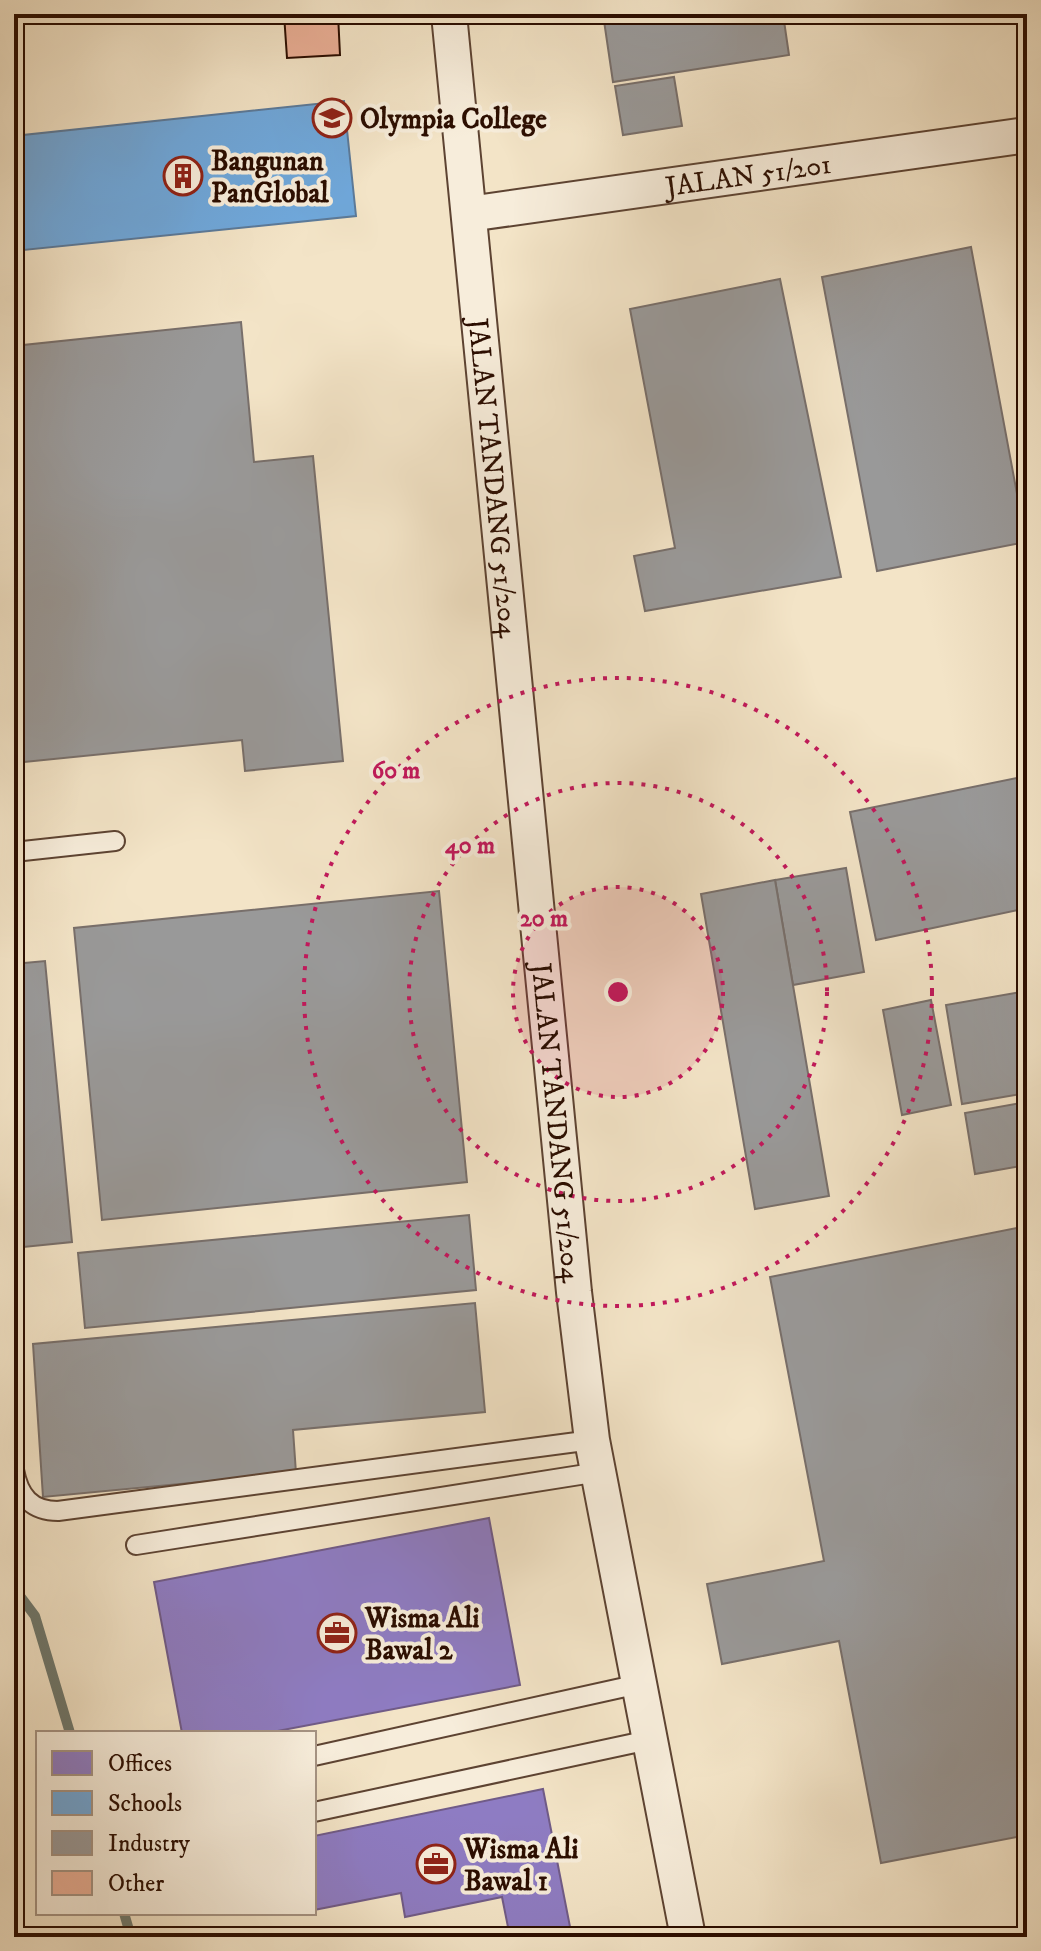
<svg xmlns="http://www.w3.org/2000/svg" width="1041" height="1951" viewBox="0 0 1041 1951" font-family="'IM FELL DW Pica',serif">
<rect width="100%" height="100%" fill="#f3e4c7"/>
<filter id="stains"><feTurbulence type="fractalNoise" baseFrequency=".0025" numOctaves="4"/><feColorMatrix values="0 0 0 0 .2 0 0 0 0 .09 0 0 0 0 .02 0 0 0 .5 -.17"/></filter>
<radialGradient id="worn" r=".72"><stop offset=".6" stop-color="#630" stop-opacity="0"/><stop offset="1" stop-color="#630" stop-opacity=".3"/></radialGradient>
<g fill="#8e7cc3" stroke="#705b88" stroke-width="2">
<path d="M489,1518l31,167 -253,48h-85l-28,-151z"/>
<path d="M543,1789l29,148h-62l-8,-40 -97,20 -4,-24 -87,17v-74z"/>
</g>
<path fill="#6fa8dc" stroke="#5b7a9a" stroke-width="2" d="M344,101l12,115 -342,35v-115z"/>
<g fill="#999" stroke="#786f6b" stroke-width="2">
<path d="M603,14h180l6,41 -176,27z"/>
<path d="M674,77l8,49 -59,9 -8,-49z"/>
<path d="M971,247l55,295 -149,29 -55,-294z"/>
<path d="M780,279l61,298 -196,34 -11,-55 41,-8 -45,-239z"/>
<path d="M241,322l13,140 59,-6 30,305 -98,10 -3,-31 -228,23v-417z"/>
<path d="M1027,776v132l-151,32 -26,-128z"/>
<path d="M846,868l18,104 -71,13 -18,-105z"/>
<path d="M775,880l54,316 -74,13 -54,-315z"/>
<path d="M439,891l28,291 -365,38 -28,-292z"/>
<path d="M45,961l27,281 -58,6v-284z"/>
<path d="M1027,991v102l-65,11 -16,-99z"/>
<path d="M931,1000l20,105 -49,10 -19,-105z"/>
<path d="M1027,1102v63l-52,9 -10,-61z"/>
<path d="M469,1215l7,75 -391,38 -7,-75z"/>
<path d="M1027,1226v609l-146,28 -42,-222 -117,23 -15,-80 117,-23 -54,-284z"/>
<path d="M475,1303l10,109 -192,18 3,43 -253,24 -10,-153z"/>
</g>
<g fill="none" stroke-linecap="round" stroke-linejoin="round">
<g stroke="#6e786d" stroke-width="10">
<path d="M14,1588l21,28 35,117"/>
<path d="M124,1913l7,24"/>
</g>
</g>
<path fill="#eaaf96" stroke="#2b0d00" stroke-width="2" d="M284,14h54l2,41 -53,3z"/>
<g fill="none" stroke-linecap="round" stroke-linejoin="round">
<g stroke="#5d4332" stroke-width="22">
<g id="lane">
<path d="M14,852l101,-11"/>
<path d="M14,1470c5,26 17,41 44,41l534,-71"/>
<path d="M136,1545l463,-73"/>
<path d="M314,1756l325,-72"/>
<path d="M314,1812l335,-72"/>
</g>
</g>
<g stroke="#5d4332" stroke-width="38">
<g id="street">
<path id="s1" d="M449,14l125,1278 18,148 96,497"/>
<path id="s2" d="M469,214l558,-79"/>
</g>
</g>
<use href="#lane" stroke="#f7eddb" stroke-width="18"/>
<use href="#street" stroke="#f7eddb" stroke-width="34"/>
</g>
<circle cx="618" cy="992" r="105" fill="#c2185b" fill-opacity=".12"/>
<g fill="none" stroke="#c2185b" stroke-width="4" stroke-dasharray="4 8">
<circle cx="618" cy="992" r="105"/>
<circle cx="618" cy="992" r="209"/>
<circle cx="618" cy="992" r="314"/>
</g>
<defs>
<g id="university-ring" transform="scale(2)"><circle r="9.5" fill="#f7eddb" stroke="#8f2418" stroke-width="1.5"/><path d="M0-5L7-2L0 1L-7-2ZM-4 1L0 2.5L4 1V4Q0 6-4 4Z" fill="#8f2418"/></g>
<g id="building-ring" transform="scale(2)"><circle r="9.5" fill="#f7eddb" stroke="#8f2418" stroke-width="1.5"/><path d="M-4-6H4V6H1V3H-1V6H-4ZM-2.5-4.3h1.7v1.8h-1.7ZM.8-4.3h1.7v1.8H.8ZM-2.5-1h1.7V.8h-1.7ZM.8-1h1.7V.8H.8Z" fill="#8f2418"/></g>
<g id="office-ring" transform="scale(2)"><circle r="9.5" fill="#f7eddb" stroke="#8f2418" stroke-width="1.5"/><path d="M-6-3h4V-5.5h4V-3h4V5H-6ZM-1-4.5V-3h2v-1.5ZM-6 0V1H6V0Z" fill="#8f2418"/></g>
</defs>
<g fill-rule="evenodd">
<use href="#university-ring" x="332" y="118"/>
<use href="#building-ring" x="183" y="176"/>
<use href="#office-ring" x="337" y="1633"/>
<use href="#office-ring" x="436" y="1864"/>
</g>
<g text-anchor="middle" stroke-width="8" stroke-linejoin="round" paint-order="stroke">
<g font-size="28" font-weight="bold" fill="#2b0d00" stroke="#f7eddb" text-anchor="start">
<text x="360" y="128">Olympia College</text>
<text x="211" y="170">Bangunan<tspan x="211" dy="32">PanGlobal</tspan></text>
<text x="365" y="1627">Wisma Ali<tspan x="365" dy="32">Bawal 2</tspan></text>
<text x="464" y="1858">Wisma Ali<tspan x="464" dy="32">Bawal 1</tspan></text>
</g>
<g font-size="28" fill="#2b0d00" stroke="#f7eddb">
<text dy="10" stroke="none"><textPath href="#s2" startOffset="282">JALAN 51/201</textPath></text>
<text dy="10" stroke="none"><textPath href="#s1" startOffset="466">JALAN TANDANG 51/204</textPath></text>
<text dy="10" stroke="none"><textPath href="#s1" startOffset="1114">JALAN TANDANG 51/204</textPath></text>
</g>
</g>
<circle cx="618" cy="992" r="12" fill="#c2185b" stroke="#f7eddb" stroke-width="4"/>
<g font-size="24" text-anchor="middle" font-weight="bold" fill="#c2185b" stroke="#f7eddb" stroke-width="8" stroke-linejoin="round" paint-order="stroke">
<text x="396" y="778">60 m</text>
<text x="470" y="853">40 m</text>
<text x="544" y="926">20 m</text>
</g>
<rect width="1041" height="1951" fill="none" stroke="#f3e4c7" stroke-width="48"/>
<rect x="16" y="16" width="1009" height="1919" fill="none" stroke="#2b0d00" stroke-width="4"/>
<rect x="24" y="24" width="993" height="1903" fill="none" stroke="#2b0d00" stroke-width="2"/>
<rect x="36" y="1731" width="280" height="184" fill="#f7eddb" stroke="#a59383" stroke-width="2"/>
<rect x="52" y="1751" width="40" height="24" fill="#8e7cc3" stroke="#a59383" stroke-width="2"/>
<text x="108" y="1771" font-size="24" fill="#2b0d00">Offices</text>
<rect x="52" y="1791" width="40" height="24" fill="#6fa8dc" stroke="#a59383" stroke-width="2"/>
<text x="108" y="1811" font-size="24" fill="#2b0d00">Schools</text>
<rect x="52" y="1831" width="40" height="24" fill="#999999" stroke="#a59383" stroke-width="2"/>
<text x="108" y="1851" font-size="24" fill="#2b0d00">Industry</text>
<rect x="52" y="1871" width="40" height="24" fill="#eaaf96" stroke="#a59383" stroke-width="2"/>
<text x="108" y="1891" font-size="24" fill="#2b0d00">Other</text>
<rect width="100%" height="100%" filter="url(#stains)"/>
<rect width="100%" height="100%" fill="url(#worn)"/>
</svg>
